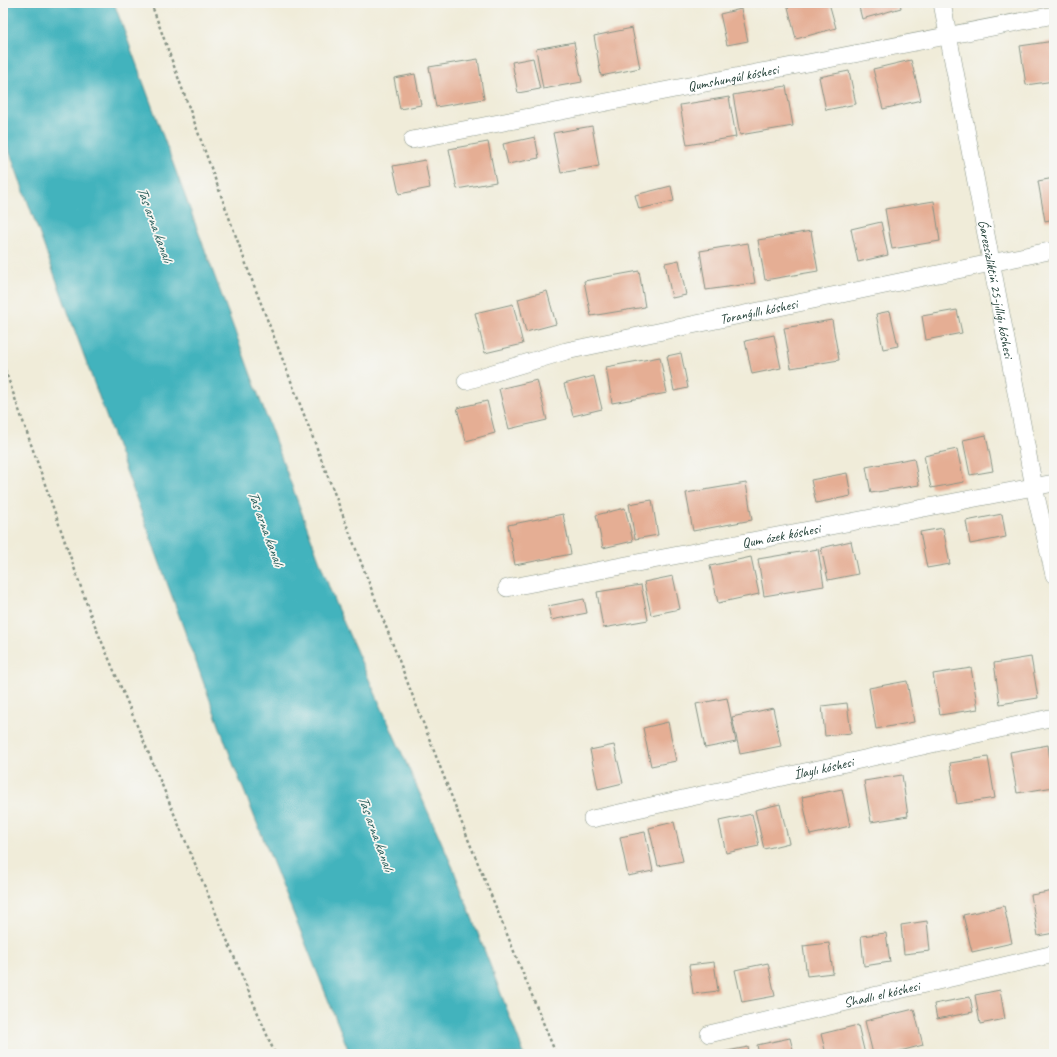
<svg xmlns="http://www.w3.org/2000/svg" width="1057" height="1057" viewBox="0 0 1057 1057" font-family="Caveat,sans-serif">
<rect width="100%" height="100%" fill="#f6f6f2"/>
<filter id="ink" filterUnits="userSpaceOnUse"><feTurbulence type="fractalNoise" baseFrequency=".025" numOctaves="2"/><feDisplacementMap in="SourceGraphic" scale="8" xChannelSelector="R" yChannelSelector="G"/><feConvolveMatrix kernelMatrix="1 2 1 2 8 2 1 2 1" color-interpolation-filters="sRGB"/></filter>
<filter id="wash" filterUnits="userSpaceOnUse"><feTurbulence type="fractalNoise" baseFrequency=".012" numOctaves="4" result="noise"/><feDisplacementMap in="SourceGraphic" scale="16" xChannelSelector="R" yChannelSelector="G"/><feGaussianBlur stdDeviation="0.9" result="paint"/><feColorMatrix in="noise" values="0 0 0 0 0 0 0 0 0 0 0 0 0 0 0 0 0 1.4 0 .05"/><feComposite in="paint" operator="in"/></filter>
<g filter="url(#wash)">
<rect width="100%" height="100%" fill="#f0ecd9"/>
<path fill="#43b3bd" stroke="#317878" d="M3,3h111l221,600 118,265 71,186h-174l-116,-288 -231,-632z"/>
<g id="blocks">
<g fill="#e5ae94">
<path d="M787,3h42l7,25 -40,11z"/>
<path d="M858,3h42l1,5 -39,11z"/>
<path d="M741,9l7,32 -21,4 -7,-31z"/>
<path d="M632,28l8,40 -39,8 -7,-40z"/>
<path d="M1054,41v40l-28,4 -6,-39z"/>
<path d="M574,42l8,40 -39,7 -7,-40z"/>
<path d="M533,58l7,31 -22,4 -6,-31z"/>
<path d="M478,59l6,40 -48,8 -7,-40z"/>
<path d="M911,60l10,40 -38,9 -10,-40z"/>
<path d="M849,71l7,33 -30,6 -7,-33z"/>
<path d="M415,74l6,31 -21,4 -6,-31z"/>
<path d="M786,86l7,40 -53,9 -7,-40z"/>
<path d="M729,97l7,40 -49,8 -7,-40z"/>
<path d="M592,126l7,40 -38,7 -8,-40z"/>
<path d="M535,137l4,21 -31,6 -5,-20z"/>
<path d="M488,142l8,40 -39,7 -8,-40z"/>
<path d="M425,160l5,28 -31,6 -6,-28z"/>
<path d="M1054,178v41l-9,2 -7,-40z"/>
<path d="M671,186l3,15 -35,8 -4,-14z"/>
<path d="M934,201l6,40 -48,8 -7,-40z"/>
<path d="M881,222l7,33 -30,7 -7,-33z"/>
<path d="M811,231l7,40 -53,9 -7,-40z"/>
<path d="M748,243l7,40 -49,7 -6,-39z"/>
<path d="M679,260l7,35 -14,3 -7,-35z"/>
<path d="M639,271l6,36 -54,9 -7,-35z"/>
<path d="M547,291l9,33 -30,8 -8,-33z"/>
<path d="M513,304l10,40 -38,9 -10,-40z"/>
<path d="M957,310l5,23 -36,7 -4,-24z"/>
<path d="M890,311l8,35 -15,3 -7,-35z"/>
<path d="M832,320l7,40 -48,8 -7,-40z"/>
<path d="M774,335l7,33 -29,6 -7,-33z"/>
<path d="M681,353l7,35 -14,3 -7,-35z"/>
<path d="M660,357l7,36 -55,10 -6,-36z"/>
<path d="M594,376l8,33 -29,7 -9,-32z"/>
<path d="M537,380l10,40 -38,9 -10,-40z"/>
<path d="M487,401l8,32 -29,8 -9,-33z"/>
<path d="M986,435l7,36 -23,4 -7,-35z"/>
<path d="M957,449l7,33 -33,6 -7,-32z"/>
<path d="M914,458l5,27 -48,8 -5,-26z"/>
<path d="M847,473l4,23 -35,7 -5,-23z"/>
<path d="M746,483l6,37 -59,11 -7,-38z"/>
<path d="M652,500l6,35 -23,4 -6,-35z"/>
<path d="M625,508l8,33 -30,7 -7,-33z"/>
<path d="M563,514l8,40 -56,11 -7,-40z"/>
<path d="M1002,514l4,23 -36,7 -4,-23z"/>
<path d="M943,528l7,36 -23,4 -7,-36z"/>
<path d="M851,541l7,33 -30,6 -7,-32z"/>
<path d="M818,549l6,37 -60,10 -6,-37z"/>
<path d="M751,557l8,37 -41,9 -8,-37z"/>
<path d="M673,576l7,33 -29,6 -7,-33z"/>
<path d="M641,585l7,35 -45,8 -6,-36z"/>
<path d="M584,599l3,14 -36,7 -3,-14z"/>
<path d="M1031,657l7,41 -38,6 -6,-41z"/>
<path d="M971,668l7,41 -38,6 -7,-41z"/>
<path d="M907,681l7,41 -38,7 -7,-41z"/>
<path d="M727,698l9,44 -31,6 -9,-44z"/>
<path d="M847,703l4,30 -26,3 -3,-30z"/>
<path d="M773,708l8,38 -41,8 -8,-37z"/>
<path d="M668,722l8,39 -25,5 -8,-38z"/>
<path d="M614,745l9,38 -25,6 -8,-39z"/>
<path d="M1048,745l6,42 -37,6 -7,-41z"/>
<path d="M988,757l7,41 -38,6 -7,-41z"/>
<path d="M902,775l6,41 -37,6 -7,-41z"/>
<path d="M842,789l8,37 -40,9 -8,-38z"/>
<path d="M780,804l9,39 -25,6 -9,-39z"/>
<path d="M752,814l7,32 -33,7 -7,-32z"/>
<path d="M674,822l9,39 -25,5 -9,-38z"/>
<path d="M645,832l8,39 -25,5 -8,-39z"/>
<path d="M1054,891v42l-16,3 -7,-41z"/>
<path d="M1004,906l8,37 -40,9 -9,-37z"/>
<path d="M927,921l3,30 -26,3 -3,-29z"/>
<path d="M886,933l4,29 -26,4 -3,-30z"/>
<path d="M829,943l4,30 -26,3 -4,-30z"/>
<path d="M714,962l4,29 -25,3 -4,-29z"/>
<path d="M768,963l7,33 -33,6 -7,-32z"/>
<path d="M1000,990l5,29 -25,5 -5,-29z"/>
<path d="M970,997l3,15 -36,7 -3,-15z"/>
<path d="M914,1009l9,36 -34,9h-16l-8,-33z"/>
<path d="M858,1025l7,29h-39l-5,-20z"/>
<path d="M790,1038l4,16h-35l-2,-9z"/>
<path d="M748,1047l1,7h-32v-1z"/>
</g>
</g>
</g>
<g filter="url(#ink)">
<use href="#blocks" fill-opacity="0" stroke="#889486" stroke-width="1"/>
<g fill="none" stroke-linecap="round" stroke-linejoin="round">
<g stroke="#889486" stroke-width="18">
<g id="minor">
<path id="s1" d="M942,3l92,484 20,88"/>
<path id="s2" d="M412,140l642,-125"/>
<path id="s3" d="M466,381l100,-30 488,-101"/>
<path id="s4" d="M507,588l547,-105"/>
<path id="s5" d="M592,819l462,-102"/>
<path id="s6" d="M709,1034l345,-80"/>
</g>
</g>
<g stroke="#889486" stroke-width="2.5" stroke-dasharray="3 3" stroke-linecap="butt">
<path d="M151,3l99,272 218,564 88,215"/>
<path d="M3,364l88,252 184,438"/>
</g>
<use href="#minor" stroke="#fff" stroke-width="17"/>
</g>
</g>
<g text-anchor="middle" stroke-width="3.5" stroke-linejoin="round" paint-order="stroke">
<g font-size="14" fill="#1f3d34" stroke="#f6f6f2">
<text dy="5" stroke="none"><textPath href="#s2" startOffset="327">Qumshungúl kóshesi</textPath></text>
<text dy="5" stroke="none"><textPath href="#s1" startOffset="291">Ǵarezsizliktiń 25-jıllıǵı kóshesi</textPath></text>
<text dy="5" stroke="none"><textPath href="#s3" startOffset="301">Toranǵıllı kóshesi</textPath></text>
<text dy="5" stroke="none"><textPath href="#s4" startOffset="279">Qum ózek kóshesi</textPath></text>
<text dy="5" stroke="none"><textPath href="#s5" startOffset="237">Ílaylı kóshesi</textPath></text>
<text dy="5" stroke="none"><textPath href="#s6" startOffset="177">Shadlı el kóshesi</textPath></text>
</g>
<g font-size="15" font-style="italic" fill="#2a605d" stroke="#f6f6f2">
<text transform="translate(155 224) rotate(70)" y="5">Tas arna kanalı</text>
<text transform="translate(266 528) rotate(70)" y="5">Tas arna kanalı</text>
<text transform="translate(376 833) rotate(70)" y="5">Tas arna kanalı</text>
</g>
</g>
<rect width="1057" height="1057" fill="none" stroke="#f6f6f2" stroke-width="16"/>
</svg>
